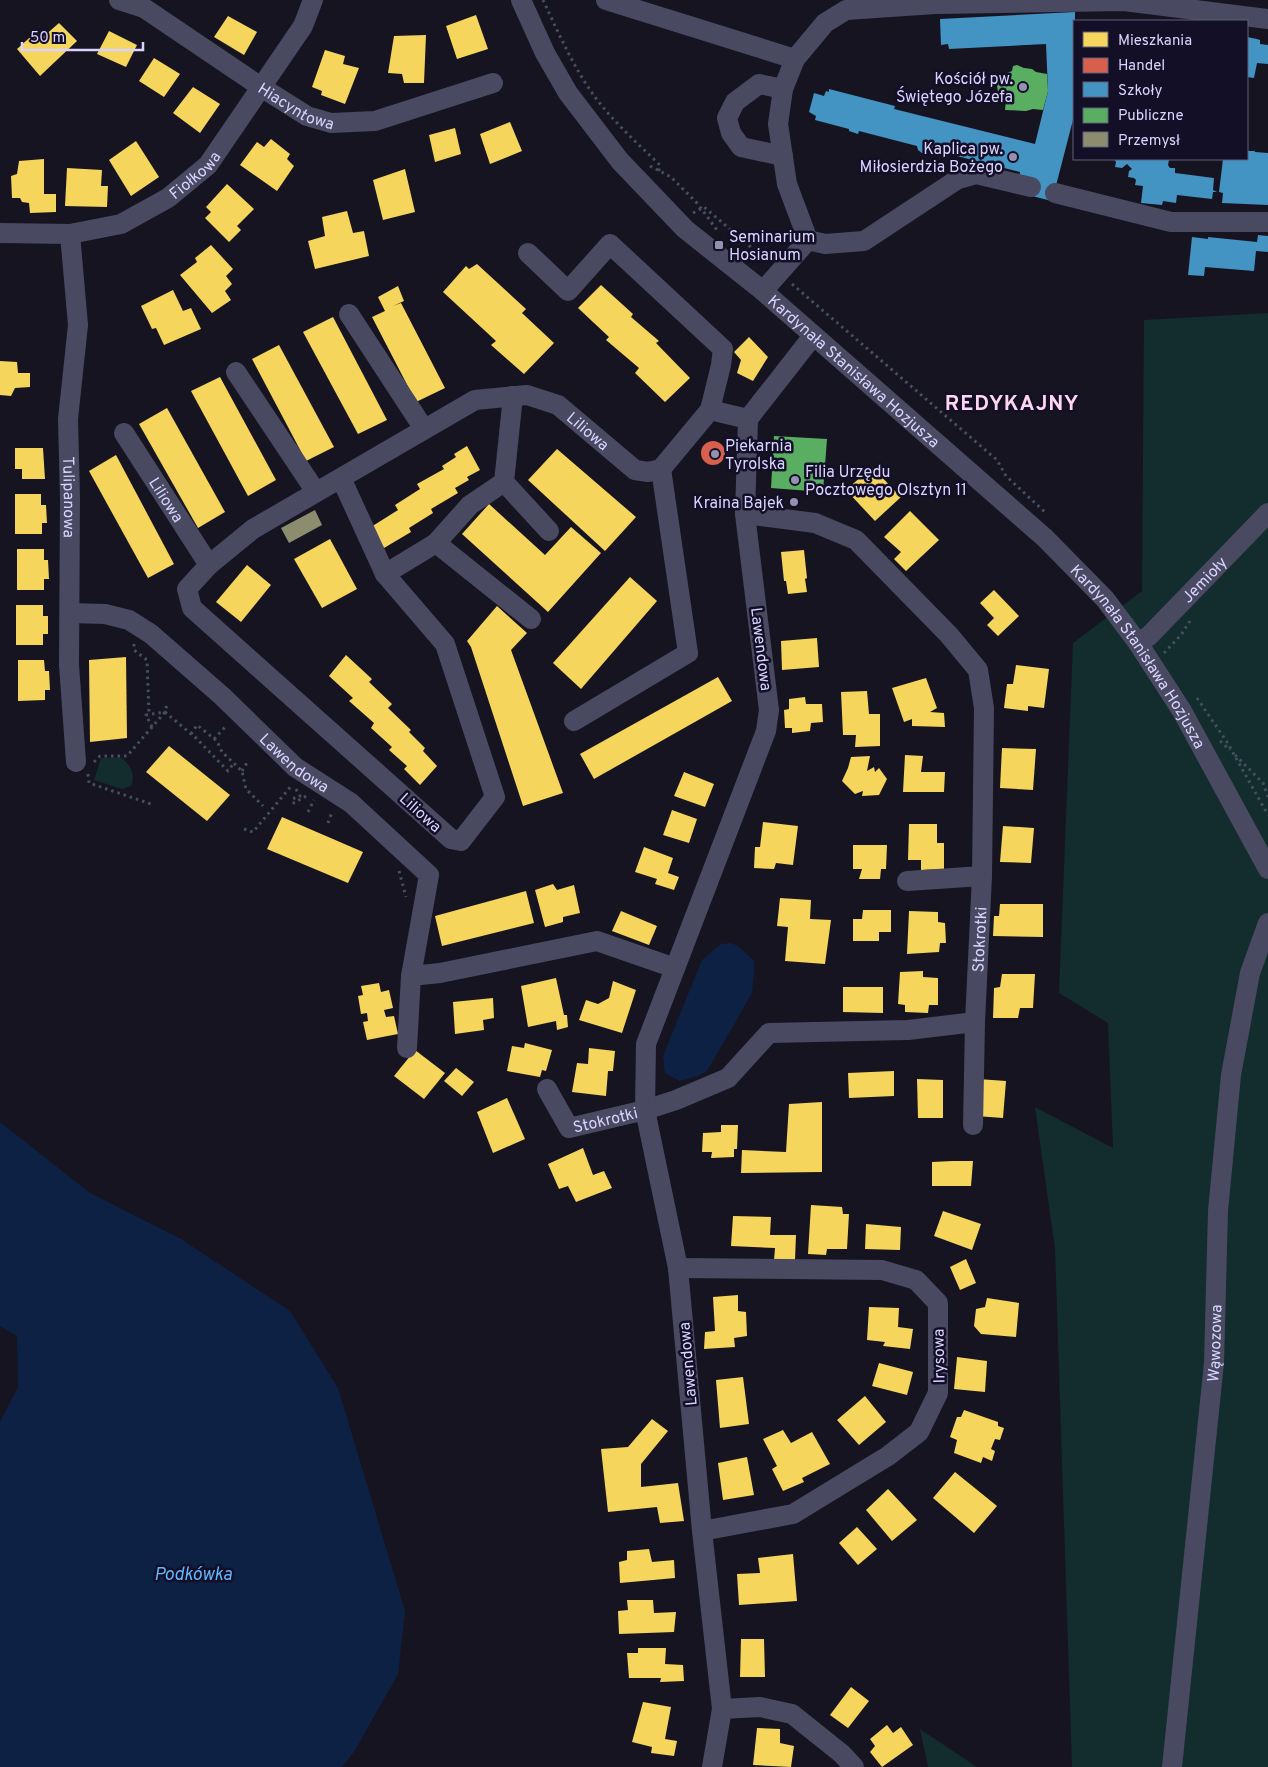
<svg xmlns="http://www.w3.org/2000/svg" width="1268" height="1767" viewBox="0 0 1268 1767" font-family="Overpass,sans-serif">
<rect width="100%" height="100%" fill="#161421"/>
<g fill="#132c2d">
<path d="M1268,313v1454h-196l-17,-518 -20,-142 78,41 -5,-125 -49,-30 14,-350 69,-52 2,-271z"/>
<path d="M120,757c10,7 16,17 11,29l-9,3 -28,-9 7,-22z"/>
<path d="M920,1729l57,38h-49z"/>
</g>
<g fill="#0d2144">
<path d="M731,943l7,3 16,15v14l-2,18 -45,78 -9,5 -18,5 -15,-8 -2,-17 39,-96 19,-16z"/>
<path d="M0,1122l90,71 91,46 109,72 48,77 67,223 -7,63 -44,78 -12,15h-342v-345l18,-35 -1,-51 -17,-10z"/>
</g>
<g fill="#f6d55c">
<path d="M476,15l12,34 -31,10 -11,-33z"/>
<path d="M228,16l29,16 -13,23 -30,-18z"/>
<path d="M59,23l18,18 -37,35 -23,-27 20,-18 6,6z"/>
<path d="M109,31l28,14 -11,22 -29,-13z"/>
<path d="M426,35l-2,48h-20l-2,-9 -14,-1 6,-37z"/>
<path d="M325,50l20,6 -2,8 16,4 -14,36 -24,-9 1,-4 -10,-4z"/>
<path d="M154,58l26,16 -16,23 -25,-16z"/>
<path d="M193,87l27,17 -20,29 -27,-20z"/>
<path d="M510,122l12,29 -32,13 -10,-30z"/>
<path d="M455,128l6,26 -26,8 -6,-27z"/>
<path d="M271,139l19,15 -3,5 7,7 -17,25 -37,-26 17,-23 7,5z"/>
<path d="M136,141l23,36 -28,19 -22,-36z"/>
<path d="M44,159v35h12v18l-26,1 -1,-10 -7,-1 -2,-4h-8l-1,-22 6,-2 2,-13z"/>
<path d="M67,168l35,2 -1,16h7l-1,21 -42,-1z"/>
<path d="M405,169l10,43 -32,8 -10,-40z"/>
<path d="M227,184l27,25 -17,17 4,4 -12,12 -24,-24 6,-6 -5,-5z"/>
<path d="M347,211l6,22 11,-2 5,25 -54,13 -7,-28 17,-5 -3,-19z"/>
<path d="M211,245l22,24 -7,7 6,8 -7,7 6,9 -19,13 -32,-38 17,-13 -2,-4z"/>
<path d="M477,264l49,45 -4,4 32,30 -30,31 -33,-29 5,-4 -53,-49 23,-26 3,3z"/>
<path d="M601,285l32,29 -2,3 28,24 -3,2 34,35 -25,24 -30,-29 4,-5 -33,-28 3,-3 -31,-29z"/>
<path d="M398,286l6,15 -11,5 8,-3 44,85 -29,14 -44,-85 13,-6 -7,-14z"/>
<path d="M173,290l10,21 8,-3 10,21 -37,16 -8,-17 -4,1 -11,-23z"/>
<path d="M333,317l54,103 -29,14 -55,-102z"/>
<path d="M749,337l19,20 -15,24 -16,-8 4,-13 -7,-8z"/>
<path d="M279,345l55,102 -28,14 -54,-102z"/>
<path d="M0,361l17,1 1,11h12v14l-15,1 -4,8 -11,-1z"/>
<path d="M220,377l56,103 -28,16 -57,-105z"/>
<path d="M167,408l58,104 -27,16 -59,-104z"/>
<path d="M467,446l13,24 -13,7 2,3 -14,8 3,5 -27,16 2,4 -24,15 2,4 -27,16 -13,-21 27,-17 -3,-5 25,-16 -3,-5 27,-15 -2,-3 14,-9 -2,-3z"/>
<path d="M15,448h28l2,31h-23v-10h-7z"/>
<path d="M557,449l79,68 -31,34 -77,-71z"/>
<path d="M116,455l58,109 -26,14 -59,-107z"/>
<path d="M872,467l29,30 -26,24 -29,-31z"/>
<path d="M15,494h26v11h5l1,18h-5v11h-27z"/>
<path d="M489,504l56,51 26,-28 30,26 -53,59 -86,-78z"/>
<path d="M910,511l29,29 -33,31 -12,-12 7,-7 -17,-15z"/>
<path d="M330,539l27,50 -35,19 -28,-49z"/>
<path d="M17,549h27v11h4l1,19h-5v11h-27z"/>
<path d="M804,550l3,28 -2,1 2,13 -19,2 -2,-13h-2l-3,-29z"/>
<path d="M247,565l24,20 -30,37 -25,-20z"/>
<path d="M630,577l27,24 -76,88 -28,-26z"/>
<path d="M994,590l25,26 -21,20 -11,-11 7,-7 -14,-15z"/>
<path d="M16,605h27v11h5v18h-5v11h-27z"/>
<path d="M497,606l30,27 -16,17 52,143 -40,13 -52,-159 -4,-6z"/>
<path d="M817,638l2,29 -37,3 -1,-29z"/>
<path d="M346,655l26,24 -3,3 23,22 -4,4 23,22 -2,2 16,16 -2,3 14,15 -17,19 -16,-16 3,-3 -18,-16 3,-3 -21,-19 3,-5 -25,-22 4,-3 -24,-22z"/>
<path d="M126,657l1,81 -37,4 -1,-82z"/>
<path d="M18,660h26l1,11h4l1,19h-5v10l-27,1z"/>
<path d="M1016,665l33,4 -5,39 -16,-2v5l-24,-3 3,-24h6z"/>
<path d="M718,677l14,24 -138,78 -14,-25z"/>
<path d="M926,678l11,30 -7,4 14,1 1,14 -33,-1v-7l-8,3 -12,-34z"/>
<path d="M867,691l2,23h11v32l-25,1 1,-12h-13l-2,-43z"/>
<path d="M805,697l1,7h16l1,18 -12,1 -1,8 -18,2v-5h-7l-1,-18 5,-1v-10z"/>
<path d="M169,746l61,49 -23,26 -61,-49z"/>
<path d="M1002,748l34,1 -3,41 -33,-2z"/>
<path d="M905,755l18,1 -2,16h24l-1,20h-41z"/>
<path d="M870,756l-3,15 7,-4 1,5 4,-4 8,11 -8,16 -17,1 1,-5 -8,3 -13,-13 6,-13 3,-11z"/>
<path d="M684,772l30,12 -9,23 -31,-11z"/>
<path d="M672,810l25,9 -8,24 -26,-8z"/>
<path d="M282,817l81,35 -15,31 -81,-34z"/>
<path d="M763,822l35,4 -5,39 -17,-2 -2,6 -20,-1 1,-21h5z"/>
<path d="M909,824h28v19h7v26l-23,1v-10h-13z"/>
<path d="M1003,826l31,2 -3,35 -31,-1z"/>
<path d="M853,845h34l-1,24h-5l-1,10h-21l3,-10h-9z"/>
<path d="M644,847l29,11 -5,15 11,4 -5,13 -19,-6 2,-5 -22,-7z"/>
<path d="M553,884l4,6 17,-5 6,28 -17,4v5l-18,5 -10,-37z"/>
<path d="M526,891l8,32 -92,23 -7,-30z"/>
<path d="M780,898l31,2 -1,19 21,1 -6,44 -40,-3 3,-34 -11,-1z"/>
<path d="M1000,904h43v33l-50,-1 1,-20h5z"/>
<path d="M863,910h28v22h-12v9h-26v-22h9z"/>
<path d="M621,911l36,15 -8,19 -37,-14z"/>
<path d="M909,911l29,1v10l7,1 1,20h-6l-1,9 -32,2z"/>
<path d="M923,971v6l15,1v27h-9l-1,8 -23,-1v-7l-7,-1 2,-32z"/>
<path d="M1002,974h33l-2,34h-13l-2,10h-25l1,-30 6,-1z"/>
<path d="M556,978l8,37h3l1,12 -11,3 -1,-9 -28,6 -7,-41z"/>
<path d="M613,981l23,9 -14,43 -43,-13 7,-20 12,4 11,-6z"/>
<path d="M379,983l2,9 8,-2 4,18 -9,2 2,7 8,-1 4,18 -31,6 -4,-18 5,-1 -1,-8 -6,1 -3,-18 5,-1 -2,-9z"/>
<path d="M843,987h40v26l-40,-1z"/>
<path d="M493,998l1,20 -11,2 1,10 -29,4 -2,-32z"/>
<path d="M525,1043l27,7 -6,21 -4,-1 -2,7 -33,-6 5,-25 12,2z"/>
<path d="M589,1048l26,3 -2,20h-5l-2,25 -34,-4 5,-29 11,1z"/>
<path d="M415,1050l30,23 -21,26 -30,-23z"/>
<path d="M456,1068l18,14 -12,14 -18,-15z"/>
<path d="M894,1071v25l-45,2 -1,-25z"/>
<path d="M917,1079l26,1v38h-25z"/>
<path d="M978,1079l28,2 -3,37 -27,-2z"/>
<path d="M507,1098l18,41 -32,14 -16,-41z"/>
<path d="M822,1102v70l-81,1 1,-23 44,2 3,-48z"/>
<path d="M721,1125h17l-1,24h-3v8l-23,1 1,-6h-10l1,-19 18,-1z"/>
<path d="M583,1148l10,27 11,-4 8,17 -36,14 -8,-16 -9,3 -11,-25z"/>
<path d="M952,1161h21l-2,25h-39v-24z"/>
<path d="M811,1205l31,2 1,7h6l-2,35h-20l-1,6 -18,-1z"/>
<path d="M943,1211l38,13 -9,26 -38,-14z"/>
<path d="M733,1216l38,1 -1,18h26l-1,25h-21l1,-12 -44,-2z"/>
<path d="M866,1224l35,3 -1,23 -35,-1z"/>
<path d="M966,1259l10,24 -16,7 -10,-23z"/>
<path d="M738,1295v16l8,1 1,24 -13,2 1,9 -31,2 1,-17 10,-1 -2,-34z"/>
<path d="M987,1298l32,5 -3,34 -35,-3 -7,-8 2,-17 9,-2z"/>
<path d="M869,1307l30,1 -1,19 15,2 -3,20 -27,-3 2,-4 -18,-2z"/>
<path d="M957,1357l30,4 -2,31 -31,-3z"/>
<path d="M879,1363l34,9 -6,23 -35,-9z"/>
<path d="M743,1377l6,47 -29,4 -4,-48z"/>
<path d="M865,1396l21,26 -27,23 -22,-25z"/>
<path d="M964,1410l34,12v4l6,2 -4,12 -5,-1 -4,10 4,2 -3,10 -9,-4 -2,6 -27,-10 3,-13 -7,-3 7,-20h4z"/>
<path d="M652,1419l16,12 -27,33v23l37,-4 6,38 -24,2 -3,-16 -49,5 -7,-63 27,-2z"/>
<path d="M783,1430l8,13 21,-11 18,32 -28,14 2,4 -21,9 -11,-22 5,-3 -14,-27z"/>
<path d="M747,1457l7,38 -31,5 -5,-37z"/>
<path d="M955,1472l42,34 -23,27 -41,-35z"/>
<path d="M888,1489l29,31 -25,21 -26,-31z"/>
<path d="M857,1527l20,22 -19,16 -19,-22z"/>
<path d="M649,1549l3,13 22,-2 1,18 -55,5 -1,-21 8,-2v-9z"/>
<path d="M793,1554l4,47 -58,4 -2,-31 23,-1 -2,-15z"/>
<path d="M627,1600h26l1,13 22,-1 -2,20 -55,2 -1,-23 10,-1z"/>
<path d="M741,1639h23l1,38h-25z"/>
<path d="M638,1648h28l-1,16 18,1 1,16 -24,1 1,-4h-32l-2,-25h11z"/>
<path d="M851,1687l18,14 -21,27 -18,-13z"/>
<path d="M643,1702l28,5 -6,32 12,2 -3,15 -23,-3 1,-6 -20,-5z"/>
<path d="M887,1725l6,8 8,-6 12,18 -31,22 -12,-15 5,-6 -5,-7z"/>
<path d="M757,1728l23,1v14l14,3 -3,21 -38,-2z"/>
</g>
<circle fill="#d6604d" cx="713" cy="453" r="12"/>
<g fill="#4393c3">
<path d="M1075,12l-1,104 -22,85 -20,-5 -13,-18 1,-6 -91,-23 -2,3 -5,1 -4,-3 -1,-4 -58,-15 -1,3 -9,-3v-2l-34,-9 1,-4 -7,-4 5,-19 10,3 2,-5 3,1v-3l66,17 -1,3 141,35 13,-53 -2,-47 -97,5 -1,-5 -7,1 -1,-26z"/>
<path d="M1247,37l10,2 3,1v4l8,1v19l-11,-1 -3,15 -7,-1z"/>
<path d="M1254,150l1,2 13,1v52l-46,-2 1,-10 -4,-1 4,-33h24v-8h7z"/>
<path d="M1114,159h50l5,1 -1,5 2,3h5v5l39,5 -1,12 4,2h-4l-1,7 -35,-4 -1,8 -13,-2 -1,4 -21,-2 2,-17 -8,-1 1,-5 -2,-2 -6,-1 1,-6 3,-2 -5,-5 -5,4 -7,-1 1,-5z"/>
<path d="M1258,235l10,1v16l-12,-1 -2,20 -49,-4 -1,9 -16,-1 4,-38 16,2v-2l49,5z"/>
</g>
<g fill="#5aae61">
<path d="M1017,65l7,3 8,1 4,3 11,2 1,17 -5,19 -10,-1 -7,2 -21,-1 1,-9 -12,-1 1,-9 3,1 -1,-6 5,-11 10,-4 1,-5z"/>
<path d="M774,436l53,3 -4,53 -52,-4z"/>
</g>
<path fill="#8c8c6e" d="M315,510l7,15 -33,18 -8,-15z"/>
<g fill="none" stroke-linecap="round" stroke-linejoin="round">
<g stroke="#44505f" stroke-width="3" stroke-dasharray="2.5 4" stroke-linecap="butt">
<path d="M543,0c16,34 32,71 55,101 18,23 40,43 62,64l-1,5 -2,4"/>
<path d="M650,166l21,11 27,27 19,26"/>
<path d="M693,213l11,-6 63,54"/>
<path d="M792,284l205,176 9,16 41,38"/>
<path d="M134,644v6l13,10 2,54"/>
<path d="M1164,653l17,-18 9,-14"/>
<path d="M1197,698l30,44 41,73"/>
<path d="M152,727l-6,-12 19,-3 31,26 32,33 6,-8"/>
<path d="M191,734l6,-9 20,16 5,11 20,19 4,18 17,17"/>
<path d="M214,739l13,-14"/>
<path d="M1220,741l10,9"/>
<path d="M1235,755l28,28 5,14"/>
<path d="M94,762l6,-6h27l38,-44 2,-8"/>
<path d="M242,771l6,-10"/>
<path d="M88,774l1,9 62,21"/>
<path d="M296,789l4,7 -8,3 2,4 14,-8"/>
<path d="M308,812l6,-12"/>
<path d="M328,823l4,-11"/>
<path d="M244,829l9,3 39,-47"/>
<path d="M399,871l7,26"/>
</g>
<g stroke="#4a4962" stroke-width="20">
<path id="s1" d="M119,0l25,8 117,79 46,29 24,7 44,-2 118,-38"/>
<path id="s2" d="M521,0l24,53 23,40 52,68 65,68 78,62 282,247 60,61 33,44 44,68 86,158"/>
<path d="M606,0l189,59"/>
<path d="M783,156l-42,-9 -10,-14 -4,-15 8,-16 24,-18 24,5"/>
<path d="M1055,193l116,29h97"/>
<path id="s3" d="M0,233l70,1 51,-10 47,-26 40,-33 95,-139 10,-26"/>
<path id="s4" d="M70,234l8,91 -10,94 2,79 -1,167 7,97"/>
<path d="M808,240l17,4 39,-3 94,-62 18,-5 55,13"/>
<path d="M528,253l40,38 42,-47 113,105 -2,16 -11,45"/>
<path d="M763,291l45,-51 -21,-56 -9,-60 5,-35 12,-30 30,-36 21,-13 89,-6 189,-3 144,18"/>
<path d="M349,314l75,115"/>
<path d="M236,372l80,120"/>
<path d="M513,396l-9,86 45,49"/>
<path id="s5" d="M124,433l85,132"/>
<path id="s6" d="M341,478l44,96 60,70 50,153 -34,44 -10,-2 -259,-231 -5,-19 22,-24 44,-36 222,-129 52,-5 31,10 77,65 13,2 13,-3 49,-59 38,9"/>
<path d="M436,543l95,76"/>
<path d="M385,574l51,-31 34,-38 34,-23"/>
<path id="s7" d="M70,613l35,1 24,6 22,14 71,62 73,71 56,36 78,72 -18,101 -4,72"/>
<path id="s8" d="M1138,643l11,-7 119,-123"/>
<path d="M574,721l114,-68 -27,-184"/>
<path d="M907,881l75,-5"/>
<path d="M411,976l29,-3 157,-32 78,27"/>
<path id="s9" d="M547,1089l22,39 76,-18 31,-10 52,-22 41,-45 139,-3 67,-8 7,-146 2,-168 -6,-38 -29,-35 -93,-95 -41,-17 -70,-9"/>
<path d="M973,1125l2,-103"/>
<path d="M678,1268l204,2 34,10 22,23v90l-19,39 -31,24 -95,58 -91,17"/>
<path d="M722,1709l38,-2 32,7 50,40 12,13"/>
<path d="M712,1767l10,-58 -20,-178 -24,-263 -33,-158 1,-66 120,-313 3,-21 -24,-196 3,-95 65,-83"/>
<path id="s10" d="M1172,1767l42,-404 4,-152 13,-136 19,-102 18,-50"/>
</g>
</g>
<g fill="#9591b1" stroke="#130f26" stroke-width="2">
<circle cx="1023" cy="87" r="5"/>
<circle cx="1013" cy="157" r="5"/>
<rect x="714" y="240" width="10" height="10" rx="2.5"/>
<circle cx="715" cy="454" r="5"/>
<circle cx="795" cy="480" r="5"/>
<circle cx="794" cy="502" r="5"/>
</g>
<g text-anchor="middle" stroke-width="5" stroke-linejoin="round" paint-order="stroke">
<g font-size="16" fill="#d9d4ff" stroke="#130f26" text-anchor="end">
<text x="1013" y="84">Kościół pw.<tspan x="1013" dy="18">Świętego Józefa</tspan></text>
<text x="1003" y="154">Kaplica pw.<tspan x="1003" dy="18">Miłosierdzia Bożego</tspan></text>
<text x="729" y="242" text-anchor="start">Seminarium<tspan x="729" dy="18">Hosianum</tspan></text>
<text x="725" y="451" text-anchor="start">Piekarnia<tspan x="725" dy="18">Tyrolska</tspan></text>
<text x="805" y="477" text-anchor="start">Filia Urzędu<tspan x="805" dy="18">Pocztowego Olsztyn 11</tspan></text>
<text x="784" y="508">Kraina Bajek</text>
</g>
<g font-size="16" fill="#d9d4ff" stroke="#130f26">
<text dy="6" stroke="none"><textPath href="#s1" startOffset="208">Hiacyntowa</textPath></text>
<text dy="6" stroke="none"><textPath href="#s3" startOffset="211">Fiołkowa</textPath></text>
<text dy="6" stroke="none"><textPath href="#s2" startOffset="505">Kardynała Stanisława Hozjusza</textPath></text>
<text dy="6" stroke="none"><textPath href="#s6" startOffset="1262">Liliowa</textPath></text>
<text dy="6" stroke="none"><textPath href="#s4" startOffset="264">Tulipanowa</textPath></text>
<text dy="6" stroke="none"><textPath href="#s5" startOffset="79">Liliowa</textPath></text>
<text dy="6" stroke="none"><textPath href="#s8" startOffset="92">Jemioły</textPath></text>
<text transform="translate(762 649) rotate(83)" y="6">Lawendowa</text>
<text dy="6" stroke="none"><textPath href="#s2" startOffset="910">Kardynała Stanisława Hozjusza</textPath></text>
<text dy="6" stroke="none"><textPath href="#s7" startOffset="279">Lawendowa</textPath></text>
<text transform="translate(421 812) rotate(42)" y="6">Liliowa</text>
<text dy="6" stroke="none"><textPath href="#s9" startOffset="562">Stokrotki</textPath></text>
<text dy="6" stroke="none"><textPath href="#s9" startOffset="82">Stokrotki</textPath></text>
<text dy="6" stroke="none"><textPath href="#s10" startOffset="426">Wąwozowa</textPath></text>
<text transform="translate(938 1356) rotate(-91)" y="6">Irysowa</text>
<text transform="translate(687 1364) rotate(-95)" y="6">Lawendowa</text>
</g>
<g font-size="18" font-style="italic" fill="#62b6ff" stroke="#130f26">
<text x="193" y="1580">Podkówka</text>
</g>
<g font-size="21" font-weight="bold" letter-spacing="1" fill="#ffd6f0" stroke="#130f26">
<text x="1012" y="410">REDYKAJNY</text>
</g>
</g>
<rect x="1073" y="20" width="175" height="140" fill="#130f26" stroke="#625e7d"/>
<rect x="1083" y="32" width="25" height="15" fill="#f6d55c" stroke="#625e7d"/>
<text x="1118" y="45" font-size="15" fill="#d9d4ff">Mieszkania</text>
<rect x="1083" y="58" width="25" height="15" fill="#d6604d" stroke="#625e7d"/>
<text x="1118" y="70" font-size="15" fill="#d9d4ff">Handel</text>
<rect x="1083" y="82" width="25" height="15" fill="#4393c3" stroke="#625e7d"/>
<text x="1118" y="95" font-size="15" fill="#d9d4ff">Szkoły</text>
<rect x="1083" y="108" width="25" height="15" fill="#5aae61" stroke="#625e7d"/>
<text x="1118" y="120" font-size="15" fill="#d9d4ff">Publiczne</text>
<rect x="1083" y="132" width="25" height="15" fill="#8c8c6e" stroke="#625e7d"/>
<text x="1118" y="145" font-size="15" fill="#d9d4ff">Przemysł</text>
<path d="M22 42v8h121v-8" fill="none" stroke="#d9d4ff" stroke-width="2.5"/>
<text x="30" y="42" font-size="15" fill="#d9d4ff" stroke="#130f26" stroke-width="4" paint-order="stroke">50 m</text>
</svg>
